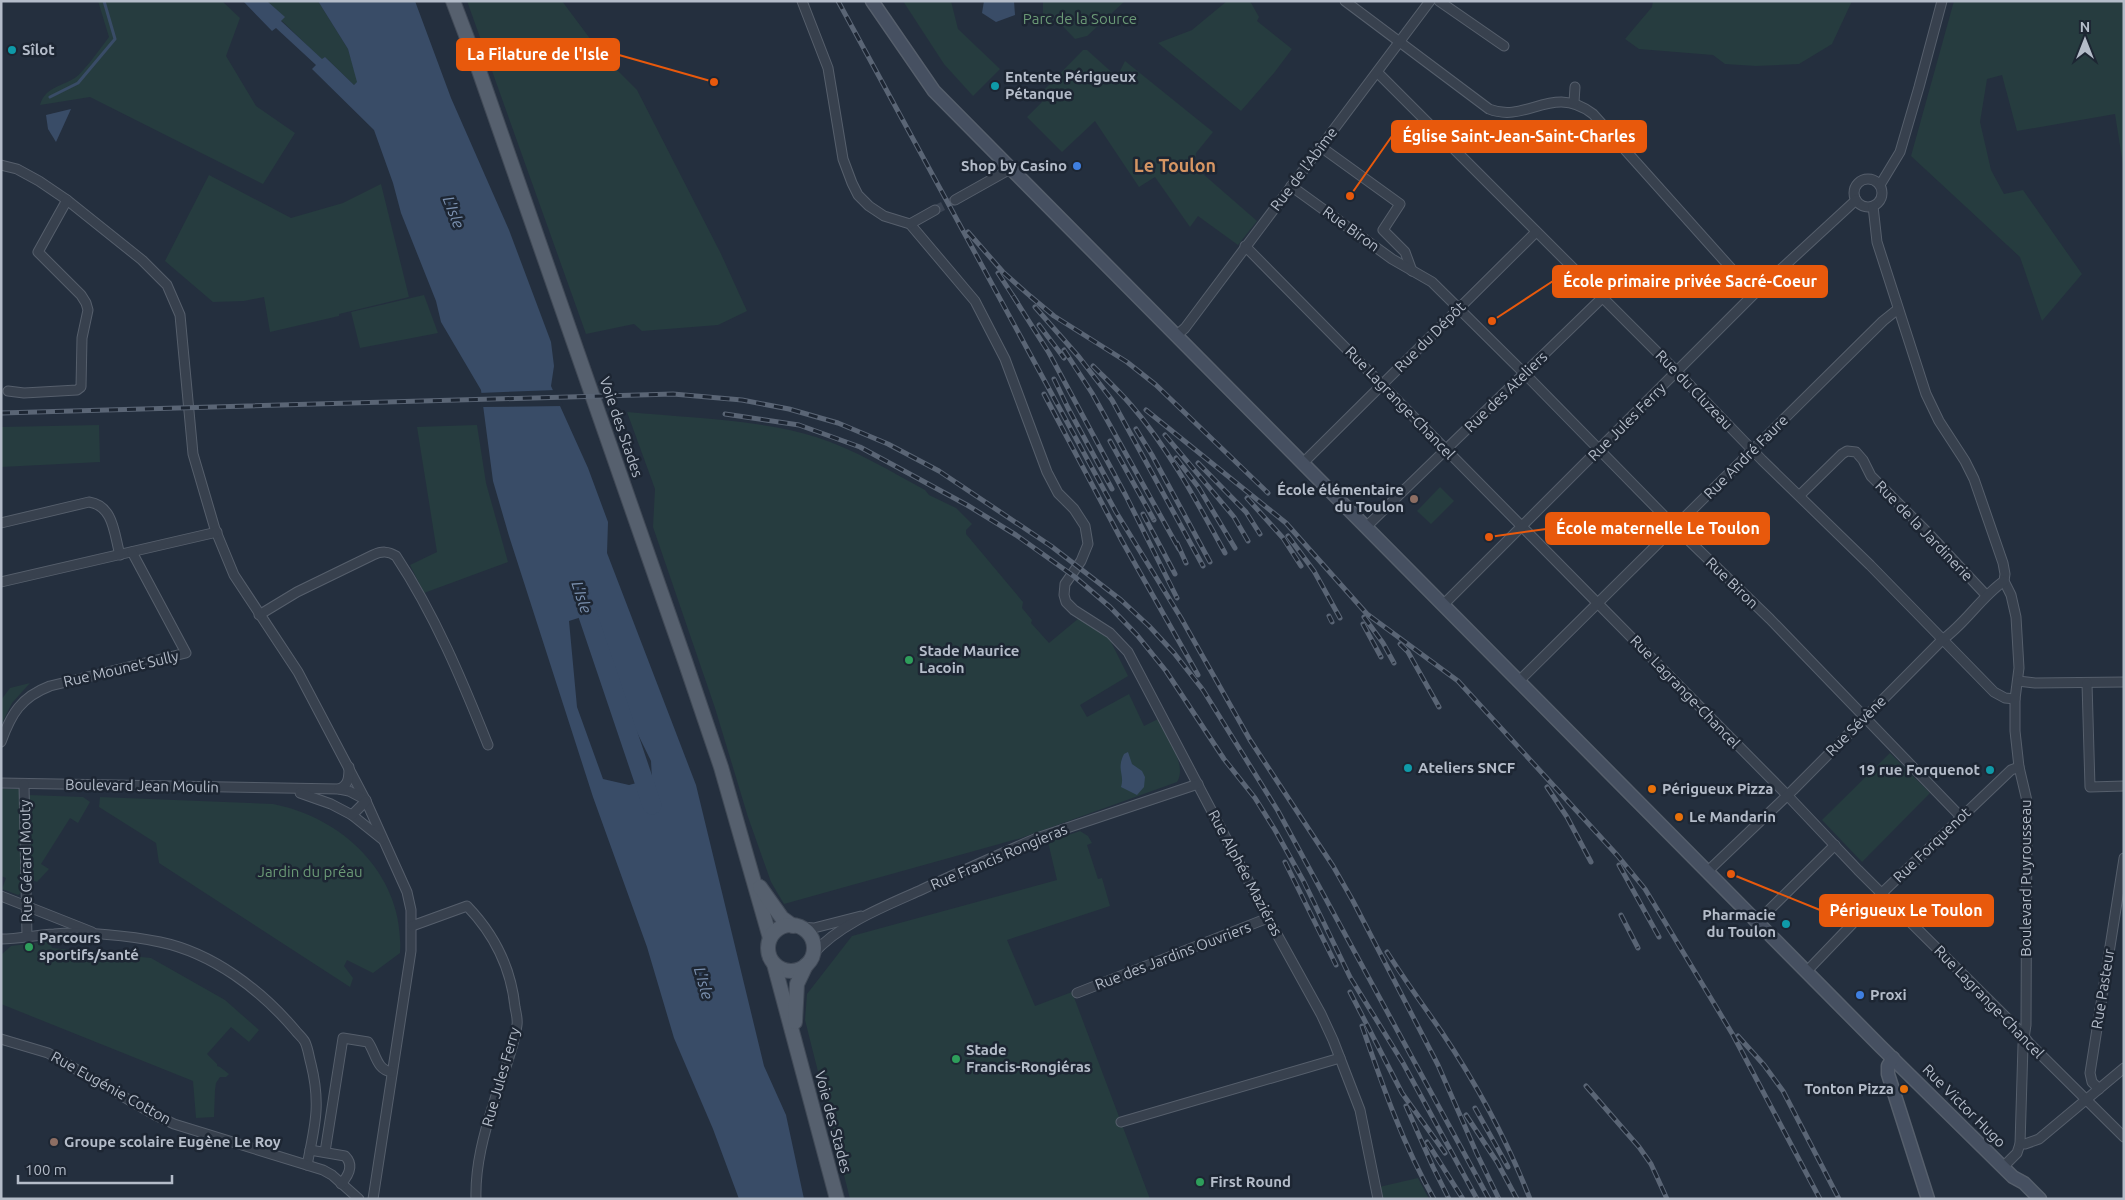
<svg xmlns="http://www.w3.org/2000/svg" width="2125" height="1200" viewBox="0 0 2125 1200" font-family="Ubuntu,sans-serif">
<rect width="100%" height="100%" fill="#242f3e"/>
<g fill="#263c3f">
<path d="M98,1h124l18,17 -14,38 30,50 39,27 -32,51 -173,-87 -50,8c5,-17 19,-18 33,-26 9,-4 29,-33 36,-42z"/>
<path d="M267,1h51l30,48 10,33 -4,3 -29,-28 -3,3 -41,-40 3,-3z"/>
<path d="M467,1h95l41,55 34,34 84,164 26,57 -29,14 -76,6 -8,-7 -48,10z"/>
<path d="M903,1h48l7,28 42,40 -27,27 -29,-32z"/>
<path d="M1043,1h82l-38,35 -12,3 -19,-20 -13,6z"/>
<path d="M1227,1h23l9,16 -2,4 35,28 -18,24 -33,38 -83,-68 34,-13z"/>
<path d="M1653,1h199l-20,43 -33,20 -43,2 -31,-2 -12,-9 -74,-6 -14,-10 27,-32z"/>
<path d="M1954,1h170v170l-9,-57 -98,17 -15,-56 -15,4 -7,43 11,48 13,24 19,-4 59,84 -40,47 -22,-64 -109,-101z"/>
<path d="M1083,50h4l30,27 8,-16 88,71 -17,21 -1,14 62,54 -19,24 -40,-29 -8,11 -35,-50 -16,10 -44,-66 -33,31 -35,-35 15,-15 1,-11z"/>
<path d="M209,175l82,43 52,-15 38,-19 28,113 -70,17v2l-69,16 -6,-35 -20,4 -31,1 -48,-41z"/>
<path d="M424,295l14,38 -78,15 -9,-36z"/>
<path d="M627,412c62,6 130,7 189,25 38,12 74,34 109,53l4,5 27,13 16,16 -6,6v4l57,68 -1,6 10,12 -1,3 18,20 30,-25 33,21 -1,3 17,34 -48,29 7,12 42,-23 15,32 14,-7c8,17 30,46 19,63l-156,56 -237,66 -13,-22 -23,-65 -33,-109 -62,-181 2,-38z"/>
<path d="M99,425l1,37 -99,5v-40z"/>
<path d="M477,425l9,58 22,79 -84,31 -14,-28 27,-13 -20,-125z"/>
<path d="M1440,487l14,14 -23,23 -14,-13z"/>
<path d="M30,683l-18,20 -11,22v-25l9,-12z"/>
<path d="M1890,753l40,40 -68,69 -40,-42z"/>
<path d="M1,789h19l2,103 -4,3 -16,-6 4,-11 -5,-2z"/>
<path d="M29,795l54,2 7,5 -12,21 -8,-5 -29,46 8,5 -12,13 -8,-3z"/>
<path d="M100,797l173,7c72,14 132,73 127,149l-27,20 -26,-13 -3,6 9,12 -3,9 -191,-124 -3,-20 -57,-36z"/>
<path d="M1080,831l8,5 4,7 -5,2 11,34 4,-1 8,28 -103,34 28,66 37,-14 78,207h-300l-45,-179 2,-26 45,-58 205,-56 -9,-38z"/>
<path d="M50,941l2,7 99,10 74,42 34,30 -10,12 -18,-15 -24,27 10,10v2l3,1 9,7 -3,3h-6l-4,6 -1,7 -1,27 -18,1 -3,-37 -192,-77v-49l10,-9z"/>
<path d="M1418,1178l11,21h-48l-2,-12z"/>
</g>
<g fill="#394c67" fill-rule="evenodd">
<path d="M243,1h24l18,16 -4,4 41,38 3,-2 29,28 3,-3 -9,-33 -30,-48h97l36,97 58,132 42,112 3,24 -3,20 37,82 20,54 -1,31 89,232 68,281 22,49 18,84h-65l-26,-70 -39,-91 -27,-91 -54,-150 -84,-261 -16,-55 -12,-91 -40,-68 -5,-21 -35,-88 -8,-30 -19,-53 -62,-61 4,-4 -40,-37 -4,3zM594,613l35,103 22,45 1,18 -23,6 -26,-6 -26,-72 -8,-86z"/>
<path d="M984,1h30l1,14 -19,7 -14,-9z"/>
<path d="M71,109l-15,33 -8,-13 -2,-14z"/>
<path d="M1128,752l4,12 10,7 3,6 -1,10 -7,8 -16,-8c4,-13 -5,-17 3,-33z"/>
</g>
<path fill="#242f3e" d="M556,390l7,16 -82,1 -2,-14z"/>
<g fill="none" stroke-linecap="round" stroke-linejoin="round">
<path stroke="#394c67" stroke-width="3" d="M50,97l28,-14 37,-44 -11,-38"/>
<path stroke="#394c67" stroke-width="19" d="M580,592l72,213"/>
<path stroke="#3a4453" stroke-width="9" stroke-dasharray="9 4.5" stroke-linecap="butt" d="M935,210l20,-10"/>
<g stroke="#565f6c" stroke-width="11">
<g id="street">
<path d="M802,1l26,67 15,91 9,24 6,12 11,11 15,10 26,8 65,77 30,58 42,113 11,21 16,16 11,17 3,18 -7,17 -16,23 -1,11 2,7 8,8 36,23 18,19 140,266 53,96 12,26 27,70 18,89"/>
<path d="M1345,1l144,108c38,15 63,-26 104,5l161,180"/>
<path d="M1439,1l65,45"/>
<path d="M1378,73l299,299 85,88 108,105 124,127 11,6 10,1"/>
<path d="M1574,102l1,-15"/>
<path d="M1321,147l79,57 -17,26 22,22 7,19"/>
<path d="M1,165l16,4 22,12 28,19 75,60 25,25 13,30 13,139 22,75 19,46 64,97 68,129 41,91 4,18v41l-38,248"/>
<circle cx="1868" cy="193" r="14"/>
<path d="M1880,185l20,-33 19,-65 23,-86"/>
<path d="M1291,186l101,73 40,23 94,93 149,152 95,92 191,198"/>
<path d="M955,200l57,-32"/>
<path d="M1873,206l4,36 49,152 13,27 26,40 9,18 29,84 2,11 -1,7 7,14 5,22 3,51 -4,31v32l4,36 8,34 -1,224 -3,20 -3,99 -3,9 -14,14"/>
<path d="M910,224l25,-14"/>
<path d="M1245,246l542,549 71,75 160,159 11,14 95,94"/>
<path d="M1177,335l8,-7 245,-327"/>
<path d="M8,391l16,2 53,-3 4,-3 1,-49 6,-28 -2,-7 -5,-8 -43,-43 29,-52"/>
<path d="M1303,463l233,-231"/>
<path d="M1800,495l42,-41 5,-3 9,1 7,8 8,16 59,59 56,60"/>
<path d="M1,523l88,-21c25,4 25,32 31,53"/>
<path d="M1366,527l236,-229"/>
<path d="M1,582l216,-50"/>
<path d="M1443,605l311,-311 102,-94"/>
<path d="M259,615l38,-23 76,-37c9,-4 15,-4 23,1 39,59 66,124 92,189"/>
<path d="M1519,681l364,-360 15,-12"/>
<path d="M2018,681l17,2 89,-1"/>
<path d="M2087,683l3,104 34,-1"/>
<path d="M1,742c10,-28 20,-45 49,-56l136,-33 -54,-101"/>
<path d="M1,783l338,6 10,2 17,9"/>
<path d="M24,784l3,153"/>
<path d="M339,789c10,-4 10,-12 10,-22"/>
<path d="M300,793l31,11 21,11 30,24"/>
<path d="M352,815l14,-14"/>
<path d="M1708,871l85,-81 149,-150c24,-17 38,-42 62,-59"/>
<path d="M1,896l91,36"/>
<path d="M1757,922l78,-77"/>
<path d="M412,926l55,-20c27,28 44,62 48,101 1,6 3,12 2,18 -4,27 -15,51 -23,77 -10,31 -19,64 -18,97"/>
<path d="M799,927l15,1 47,-12"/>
<path d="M1,939c18,0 35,-4 53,-5 30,-3 77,2 106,8 53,11 101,48 135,88 3,4 8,8 10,12 3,6 4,15 6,22 10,40 4,62 -4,101"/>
<path d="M813,954c26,-30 72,-48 108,-64 38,-18 77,-35 116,-52l161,-54"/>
<path d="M1807,971l75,-78 129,-123 8,-3"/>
<path d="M1077,993l191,-75"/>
<path d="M1,1039l47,14 107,62 19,9 149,46 9,5 27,24"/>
<path d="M2099,1089l-7,-7 -2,-9 34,-215"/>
<path d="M1121,1122l219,-64"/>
<path d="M2020,1144h5l14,-5 85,-71"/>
<path d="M310,1150l35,6c9,9 4,19 -4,28"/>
<path d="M325,1152l18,-114 25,4c8,11 8,28 24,30"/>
</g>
</g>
<g stroke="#565f6c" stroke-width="15">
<g id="secondary">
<path d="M872,1l62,90 947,956 132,130 11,6 16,16"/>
<path d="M1893,1058l-5,8v8l40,125"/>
</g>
</g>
<g stroke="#414a57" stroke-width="16">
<g id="primary">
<path d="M453,1l22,58 210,602 36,106 49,171"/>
<path d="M760,887l22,31 11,8"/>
<circle cx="791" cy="948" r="23"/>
<path d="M774,964l63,235"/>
<path d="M795,1022l2,-38 9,-19"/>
</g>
</g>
<use href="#street" stroke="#38414e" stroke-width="9"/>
<use href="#secondary" stroke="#465061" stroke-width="12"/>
<use href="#primary" stroke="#56606e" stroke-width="14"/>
<g stroke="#5a6575" stroke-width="5">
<g id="rail">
<path d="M838,1l278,511 65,106 69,122 83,126 20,35 85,164 39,89 22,45"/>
<path d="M968,232l35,40 27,24 24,20 73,46 29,23 112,108"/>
<path d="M998,273l19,29"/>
<path d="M1013,296l36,57 77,143 51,102"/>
<path d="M1035,307l44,50 33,43 91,166"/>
<path d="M1039,325l25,33"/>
<path d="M1064,350l28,43 87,156"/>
<path d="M1093,366c13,13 26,25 38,39 38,44 66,97 94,148"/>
<path d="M1054,379l14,29 44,81"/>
<path d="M1044,394l78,147 76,134"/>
<path d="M1146,410l140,113 81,91 91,67 159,174 28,34 88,146 87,164"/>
<path d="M1,413l672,-19 69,6 47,9 49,14 50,21 51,27 112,75 70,54 28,26 25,27 29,37 75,121 211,388"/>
<path d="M725,414l74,11 61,22 107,58 49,30 59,42 35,30 27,28 29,36 58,88 31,39 20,32 29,52 46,95 53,86 74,136"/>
<path d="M1136,429l16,26 58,107"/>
<path d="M1165,435l69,82 14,24"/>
<path d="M1110,441l44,79"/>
<path d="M1176,458l23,30 36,60"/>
<path d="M1198,463l48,49 14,22"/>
<path d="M1247,498l36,40 18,28"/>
<path d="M1143,514l32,60"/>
<path d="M1288,536l26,35 26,47"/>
<path d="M1177,543l9,20"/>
<path d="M1329,616l3,6"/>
<path d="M1364,617l19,26 11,20"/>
<path d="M1363,624l18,33"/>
<path d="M1400,644l8,8 31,55"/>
<path d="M1547,787l20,30 24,45"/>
<path d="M1285,862l51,103"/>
<path d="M1619,865l40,72"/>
<path d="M1621,915l17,33"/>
<path d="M1387,952c17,27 36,53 54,79 35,52 66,109 89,168"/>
<path d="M1350,992l52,101 43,60"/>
<path d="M1362,1026c20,58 41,119 72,173"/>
<path d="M1738,1036l26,29 19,26 56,108"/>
<path d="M1586,1086l53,61 12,17 16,35"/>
<path d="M1406,1106l27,61 16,32"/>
<path d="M1475,1108l33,59"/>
<path d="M1466,1115l31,47 20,37"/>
<path d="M1427,1142l36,57"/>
</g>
</g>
<use href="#rail" stroke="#1d2633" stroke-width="3" stroke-dasharray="9" stroke-linecap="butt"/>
</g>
<g fill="#0f9aa8" stroke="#1d2633" stroke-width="2">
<circle cx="12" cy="50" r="5"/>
<circle cx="995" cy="86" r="5"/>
<circle cx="1408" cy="768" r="5"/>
<circle cx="1990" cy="770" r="5"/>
<circle cx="1786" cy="924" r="5"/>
</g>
<g fill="#3f7fe0" stroke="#1d2633" stroke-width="2">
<circle cx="1077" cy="166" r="5"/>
<circle cx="1860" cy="995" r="5"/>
</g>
<g fill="#8d6e63" stroke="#1d2633" stroke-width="2">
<circle cx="1414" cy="499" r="5"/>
<circle cx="54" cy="1142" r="5"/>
</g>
<g fill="#2e9e5b" stroke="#1d2633" stroke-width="2">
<circle cx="909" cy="660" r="5"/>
<circle cx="29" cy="947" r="5"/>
<circle cx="956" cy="1059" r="5"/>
<circle cx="1200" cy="1182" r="5"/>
</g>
<g fill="#e8710a" stroke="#1d2633" stroke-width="2">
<circle cx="1652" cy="789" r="5"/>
<circle cx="1679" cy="817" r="5"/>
<circle cx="1904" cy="1089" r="5"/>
</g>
<g text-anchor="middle" stroke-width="5" stroke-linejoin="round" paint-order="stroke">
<g font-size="15" fill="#6b9a76" stroke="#1d2633">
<text x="1080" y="24">Parc de la Source</text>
<text x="310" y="877">Jardin du préau</text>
</g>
<g font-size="15" font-weight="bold" fill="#b4bcc9" stroke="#1d2633" text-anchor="start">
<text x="22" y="55">Sîlot</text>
<text x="1005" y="82">Entente Périgueux<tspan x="1005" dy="17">Pétanque</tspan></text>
<text x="1067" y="171" text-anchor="end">Shop by Casino</text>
<text x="1404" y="495" text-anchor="end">École élémentaire<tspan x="1404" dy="17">du Toulon</tspan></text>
<text x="919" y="656">Stade Maurice<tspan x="919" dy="17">Lacoin</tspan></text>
<text x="1418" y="773">Ateliers SNCF</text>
<text x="1980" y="775" text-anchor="end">19 rue Forquenot</text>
<text x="1662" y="794">Périgueux Pizza</text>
<text x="1689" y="822">Le Mandarin</text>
<text x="1776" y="920" text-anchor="end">Pharmacie<tspan x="1776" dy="17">du Toulon</tspan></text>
<text x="39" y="943">Parcours<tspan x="39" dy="17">sportifs/santé</tspan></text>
<text x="1870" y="1000">Proxi</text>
<text x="966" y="1055">Stade<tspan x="966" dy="17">Francis-Rongiéras</tspan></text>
<text x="1894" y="1094" text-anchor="end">Tonton Pizza</text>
<text x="64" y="1147">Groupe scolaire Eugène Le Roy</text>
<text x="1210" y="1187">First Round</text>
</g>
<g font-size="15" fill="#b4bcc9" stroke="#1d2633">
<text transform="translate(1304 169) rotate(-53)" y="5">Rue de l'Abîme</text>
<text transform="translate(1351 229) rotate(36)" y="5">Rue Biron</text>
<text transform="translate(1430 337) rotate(-45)" y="5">Rue du Dépôt</text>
<text transform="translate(1694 390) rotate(46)" y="5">Rue du Cluzeau</text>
<text transform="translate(1506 392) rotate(-44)" y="5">Rue des Ateliers</text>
<text transform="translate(1400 403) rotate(46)" y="5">Rue Lagrange-Chancel</text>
<text transform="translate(1627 422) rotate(-45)" y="5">Rue Jules Ferry</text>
<text transform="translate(621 427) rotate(71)" y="5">Voie des Stades</text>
<text transform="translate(1746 457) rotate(-45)" y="5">Rue André Faure</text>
<text transform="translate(1924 531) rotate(46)" y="5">Rue de la Jardinerie</text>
<text transform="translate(1732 583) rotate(44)" y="5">Rue Biron</text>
<text transform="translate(121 669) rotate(-13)" y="5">Rue Mounet Sully</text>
<text transform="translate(1685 692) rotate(46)" y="5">Rue Lagrange-Chancel</text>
<text transform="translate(1856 726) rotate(-45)" y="5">Rue Sévène</text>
<text transform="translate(142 786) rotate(1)" y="5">Boulevard Jean Moulin</text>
<text transform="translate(1932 845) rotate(-44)" y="5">Rue Forquenot</text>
<text transform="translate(999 857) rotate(-23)" y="5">Rue Francis Rongieras</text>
<text transform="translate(26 861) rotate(-91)" y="5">Rue Gérard Mouty</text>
<text transform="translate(1245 873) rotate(62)" y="5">Rue Alphée Maziéras</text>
<text transform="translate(2026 878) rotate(-90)" y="5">Boulevard Puyrousseau</text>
<text transform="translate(1173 956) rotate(-21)" y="5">Rue des Jardins Ouvriers</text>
<text transform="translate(2103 989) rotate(-81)" y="5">Rue Pasteur</text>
<text transform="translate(1989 1002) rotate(46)" y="5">Rue Lagrange-Chancel</text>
<text transform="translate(501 1077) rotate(-74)" y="5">Rue Jules Ferry</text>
<text transform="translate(111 1088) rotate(29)" y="5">Rue Eugénie Cotton</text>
<text transform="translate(1964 1106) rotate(45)" y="5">Rue Victor Hugo</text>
<text transform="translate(833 1122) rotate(75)" y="5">Voie des Stades</text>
</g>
<g font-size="16" font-style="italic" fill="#7c92b1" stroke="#1d2633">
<text transform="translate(454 212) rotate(69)" y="6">L'Isle</text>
<text transform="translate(582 597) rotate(72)" y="6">L'Isle</text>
<text transform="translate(704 983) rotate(74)" y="6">L'Isle</text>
</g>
<g font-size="18" font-weight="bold" fill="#d59563" stroke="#1d2633">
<text x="1175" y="172">Le Toulon</text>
</g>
</g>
<path fill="none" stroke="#e8590c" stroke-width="2" d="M714 82L619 55M1350 196L1392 136M1492 321L1553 281M1489 537L1546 529M1731 874L1820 910"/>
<g fill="#e8590c" stroke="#1d2633" stroke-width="2">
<circle cx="714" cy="82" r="5"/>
<circle cx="1350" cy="196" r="5"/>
<circle cx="1492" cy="321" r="5"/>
<circle cx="1489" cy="537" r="5"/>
<circle cx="1731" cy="874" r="5"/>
</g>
<g fill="#e8590c" stroke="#e8590c" stroke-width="2">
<rect x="457" y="39" width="162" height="31" rx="5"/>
<rect x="1392" y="121" width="254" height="31" rx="5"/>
<rect x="1553" y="266" width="274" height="31" rx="5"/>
<rect x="1546" y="513" width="223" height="31" rx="5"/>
<rect x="1820" y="895" width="173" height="31" rx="5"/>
</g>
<g font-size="16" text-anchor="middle" font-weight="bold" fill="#fff">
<text x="538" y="60">La Filature de l'Isle</text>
<text x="1519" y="142">Église Saint-Jean-Saint-Charles</text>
<text x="1690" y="287">École primaire privée Sacré-Coeur</text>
<text x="1658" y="534">École maternelle Le Toulon</text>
<text x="1906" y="916">Périgueux Le Toulon</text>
</g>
<rect width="2125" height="1200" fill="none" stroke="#b4bcc9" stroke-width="5"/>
<g transform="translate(2085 40)" stroke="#1d2633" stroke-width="4" paint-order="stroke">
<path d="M0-4L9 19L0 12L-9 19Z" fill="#b4bcc9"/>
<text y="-8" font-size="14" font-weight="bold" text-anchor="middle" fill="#b4bcc9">N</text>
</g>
<path d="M18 1175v8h154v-8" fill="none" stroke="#b4bcc9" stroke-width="2.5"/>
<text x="25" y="1175" font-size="15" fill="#b4bcc9" stroke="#1d2633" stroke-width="4" paint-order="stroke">100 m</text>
</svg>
